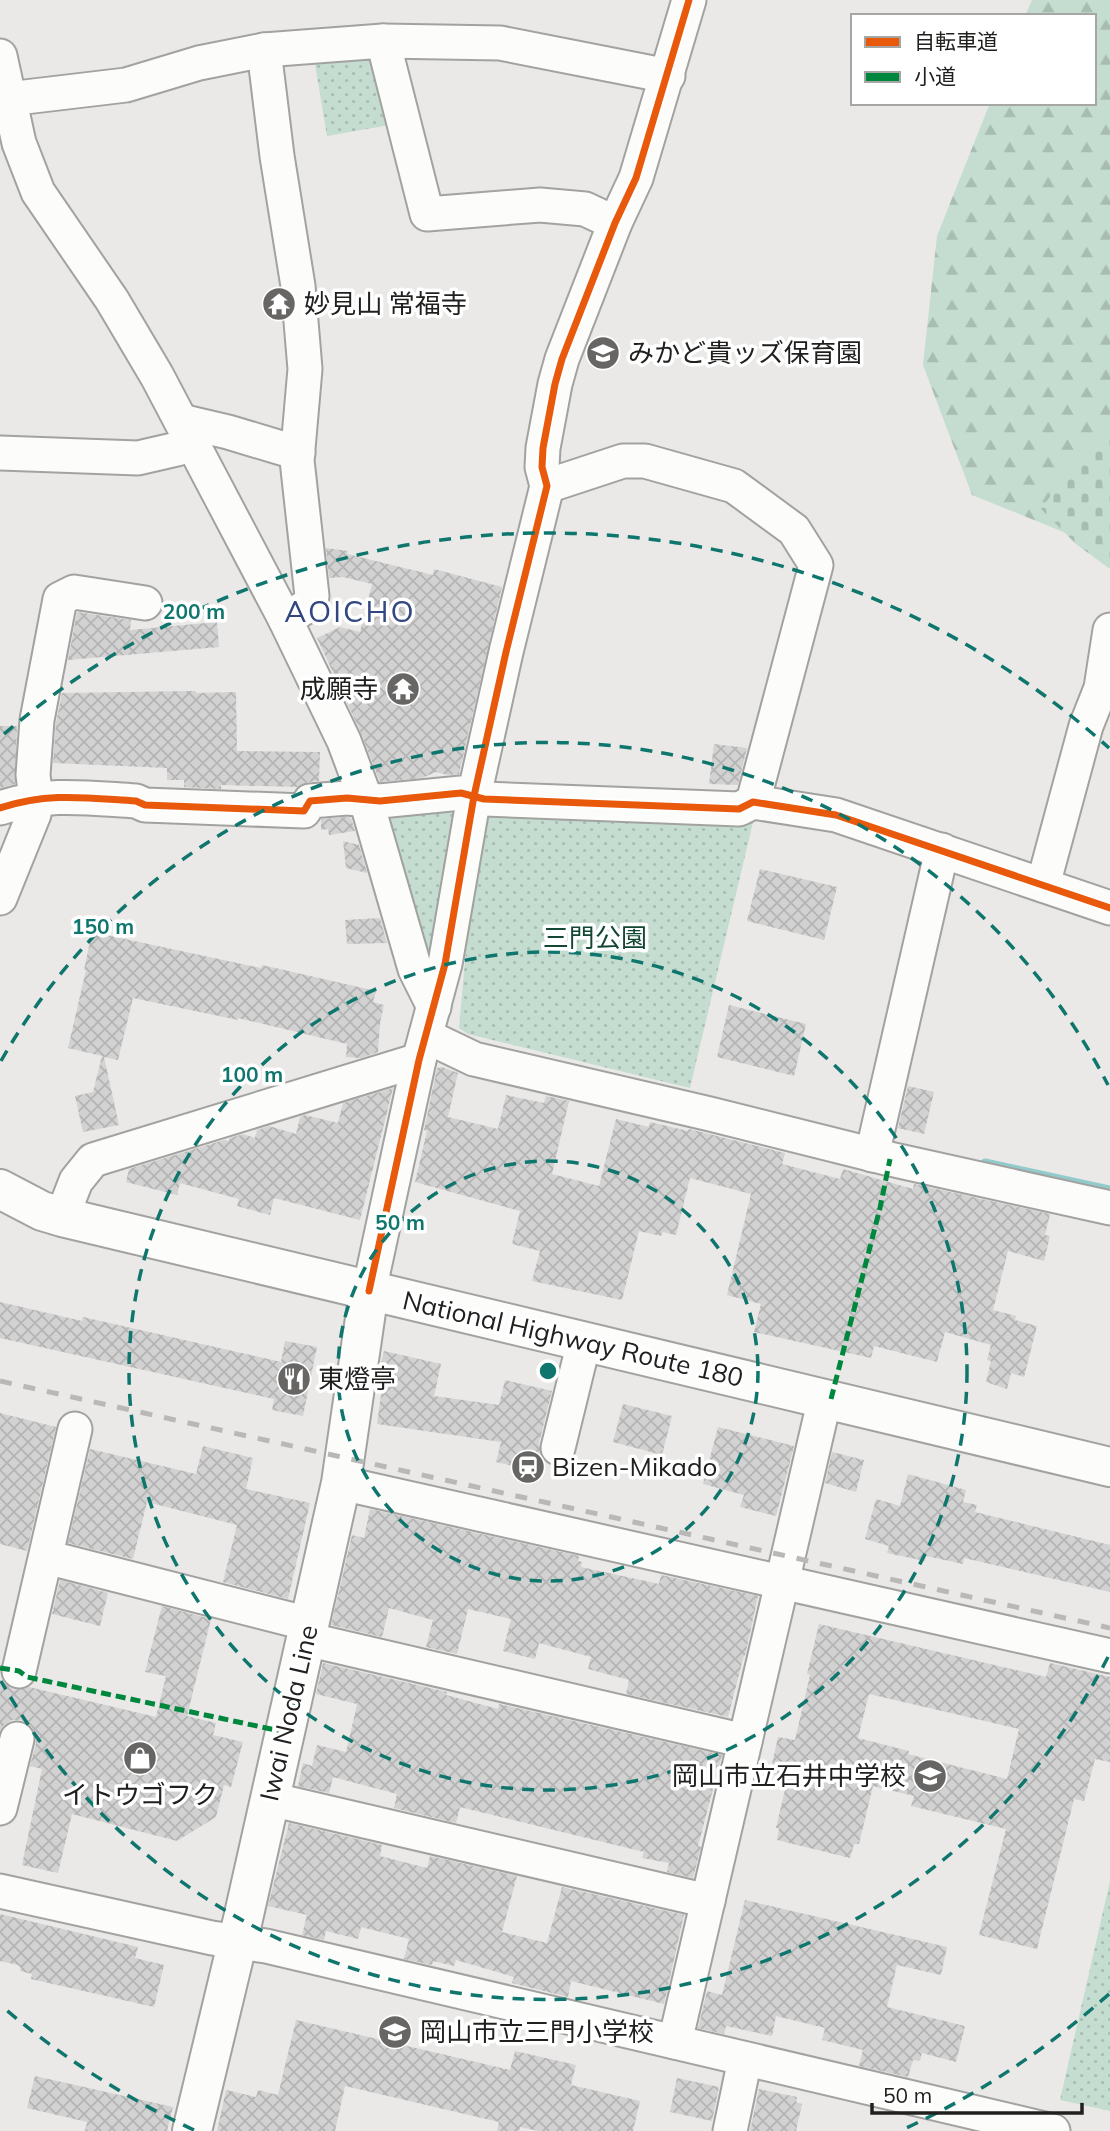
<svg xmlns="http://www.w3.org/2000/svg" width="1110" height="2131" viewBox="0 0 1110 2131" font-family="Mulish,'Noto Sans JP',sans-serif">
<defs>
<pattern id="forest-firs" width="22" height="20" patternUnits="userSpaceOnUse" patternTransform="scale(1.75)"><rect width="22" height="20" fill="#c4ddd0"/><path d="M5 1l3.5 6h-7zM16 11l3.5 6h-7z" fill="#a8bdb2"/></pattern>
<pattern id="cemetery-stones" width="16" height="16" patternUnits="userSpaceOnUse" patternTransform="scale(1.75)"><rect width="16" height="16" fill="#c4ddd0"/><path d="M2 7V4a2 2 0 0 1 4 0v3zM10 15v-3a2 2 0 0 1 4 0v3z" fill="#a8bdb2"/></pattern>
<pattern id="park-dots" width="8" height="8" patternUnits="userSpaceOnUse" patternTransform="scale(1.75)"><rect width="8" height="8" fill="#c4ddd0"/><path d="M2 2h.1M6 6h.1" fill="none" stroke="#a8bdb2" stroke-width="1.8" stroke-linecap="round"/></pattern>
<pattern id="building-cross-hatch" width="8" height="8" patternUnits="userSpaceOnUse" patternTransform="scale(1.75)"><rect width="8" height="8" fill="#d3d2d2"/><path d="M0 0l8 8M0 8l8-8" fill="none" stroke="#b5b4b4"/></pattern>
</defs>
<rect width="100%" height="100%" fill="#eae9e7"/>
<path fill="url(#forest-firs)" d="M1032,0h78v480l-44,53 -94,-38 -49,-130 14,-129 53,-133h104v-87h-69z"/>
<path fill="url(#cemetery-stones)" d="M1110,428v141l-34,-25 -35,-35 38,-53 29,-21z"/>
<g fill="url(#park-dots)">
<path d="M367,47l28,77 -68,12 -14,-84z"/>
<path d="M462,800l-29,163 -9,2 -41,-159z"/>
<path d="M484,811l270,7 -64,270 -222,-54 -9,-6 16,-179z"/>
<path d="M1110,1881v230l-50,-11z"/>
</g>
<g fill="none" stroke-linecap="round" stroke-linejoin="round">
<path stroke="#92cbcc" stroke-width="9" d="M985,1163l125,27"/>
</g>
<g fill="url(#building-cross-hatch)" fill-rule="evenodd">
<path d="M326,548l22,3 -1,3 86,21 1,-6 68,18 -43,187 -11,1 -12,-3 -14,6 -42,4 -19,-49 -44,-95 23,-11 20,5 12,-48 -29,-7 -14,1z"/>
<path d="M77,612l54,8 -1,10 87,-8 2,25 -151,13z"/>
<path d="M196,691v2l40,-1 1,59 83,1 -1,29 -11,1 -10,5 -77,-2v4l-37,-2v-7h-17v-12l-114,-5 3,-40 6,-30z"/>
<path d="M0,726h17l-2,58 -15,4z"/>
<path d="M714,744l33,4 -9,37 -29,-1z"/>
<path d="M347,817l4,1 4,13 -26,4 -1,-6 -7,1v-11z"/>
<path d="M343,841l16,4 8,28 -21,-5z"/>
<path d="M760,869l77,18 -13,53 -77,-19z"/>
<path d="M380,918l7,25 -40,1 -2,-24z"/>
<path d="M92,932l169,36 1,-3 114,26 -3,11 11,3 -4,18 -2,29 -17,6 -15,-1 1,-13 -109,-26v2l-105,-22 -15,62 -14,-3 15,68 -36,7 -8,-36 18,-4 9,-36 -34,-8 18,-78h-2z"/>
<path d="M729,1005l77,19 -12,52 -77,-19z"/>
<path d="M442,1067l16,6 -10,44 50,12 8,-34 38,8 2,-7 23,5 -17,73 47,12 17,-67 33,8 1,-5 38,9 1,-2 96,24 -3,11 58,15 3,-10 70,20 1,-5 136,30 -5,21 5,1 -6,25 -36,-10 -15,59 23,6 -1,4 22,6 -13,51 -13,-4 -4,16 -21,-7 5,-21 -4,-1 4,-15 -46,-13 -8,30 -63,-16 -3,12 -117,-26 7,-28 -34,-9 24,-101 -61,-16 -14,57 -13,-3 -2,4 -22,-5 -17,69 -90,-19 8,-30 -28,-7 8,-33 -105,-29 12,-51 -3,-1 13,-62z"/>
<path d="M908,1086l26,6 -10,42 -26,-6z"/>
<path d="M393,1088l-33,132 -86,-22 -4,17 -33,-9 2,-7 -59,-16 -3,12 -51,-13 3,-13 95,-29 5,1 1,-3 13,-4 12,4 2,-8 12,-4 27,8 4,-17 5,-2 33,8 5,-20z"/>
<path d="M0,1302l82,19 1,-4 198,45 4,-21 32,6 -14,69 -31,-6 2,-11 -274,-61z"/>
<path d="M384,1351l57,13 -7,32 65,9 6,-25 47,11 -13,52 3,15 -3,14 -43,-10 5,-20 -124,-18 7,-51 -5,-1z"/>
<path d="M623,1404l49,12 -10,39 -49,-13z"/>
<path d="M0,1413l56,14 -29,124 -27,-7z"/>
<path d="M718,1427l76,19 -18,70 -36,-9 4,-12 -41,-11z"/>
<path d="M203,1446l50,12 -7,31 64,14 -22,96 -65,-17 14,-57 -90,-23 -14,57 -65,-16 22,-94 106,25z"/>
<path d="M832,1452l32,8 -8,32 -31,-9z"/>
<path d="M908,1474l58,16 -3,12 14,3 -2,7 135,33v47l-146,-34 -1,6 -37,-8 -1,5 -38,-8 2,-7 -24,-7 11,-40 24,7z"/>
<path d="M370,1509l209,47 -1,5 4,1 -1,5 78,17 2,-9 97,21 -13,60 -1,-1 -16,62 -102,-23 3,-14 -41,-11 3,-12 -52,-14 -4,16 -32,-8 8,-32 -43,-10 -11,45 -31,-7 7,-27 -44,-12 -7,29 -51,-12 21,-90 12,3z"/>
<path d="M60,1580l48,13 -8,33 -48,-12z"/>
<path d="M162,1606l49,13 -24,97 29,7 -3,12 30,7 -12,45 -7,-2 -8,32 -39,24 -105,-27 -14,59 -36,-8 20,-96 -12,-3 6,-23 -1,-10 -5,-8 -9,-5h-9l-8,5 -4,6v-51l14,10 15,-3 127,30 10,-41 -21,-4z"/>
<path d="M819,1624l227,53 4,-14 60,14v85l-15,-3 -11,42 -10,-2 -37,150 -58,-14 27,-106 -95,-23 3,-10 -41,-10 -14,58h-5l-4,14 -73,-18 2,-12h-3l12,-51 -18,-4 8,-36 17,3 15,-65 -3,-1zM869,1694l150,35 -12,50 -99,-25 1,-3 -51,-13z"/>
<path d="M323,1663l124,29 -1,3 52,14 1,-5 223,51 -24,91 3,1 -8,31 -26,-6 2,-9 -27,-5 2,-6 -184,-45 -4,16 -62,-15 3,-14 -64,-17 -4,16 -31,-7 5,-23 9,3 5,-21 29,7 10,-43 1,-5 -41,-10z"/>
<path d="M289,1823l93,22 -2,11 47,12 3,-12 87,20 -15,56 45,11 15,-56 122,28 -20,89 -93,-23 -3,16 -56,-14 2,-6 -58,-17 -2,6 -21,-5 -1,4 -28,-6 5,-20 -48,-12 -3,12 -32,-8 -2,9 -22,-5 5,-20 -39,-9z"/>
<path d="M745,1900l202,47 -6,28 -44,-10 -10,42 78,19 -9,36 -34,-9 -2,8 -7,-1 -5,17 -49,-11 4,-16 -41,-10 3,-12 -49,-12 -4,20 -46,-10 -2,8 -26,-6 9,-37 15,4z"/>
<path d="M0,1914l138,33 -3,11 29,7 -10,42 -123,-28 1,-5 -12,-3 1,-3 -3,-3 -18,-4z"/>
<path d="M296,2020l214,50 5,-19 61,14 -5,20 69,16 -7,30h-94l-19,-4 -1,4h-22l2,-9 -154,-36 -10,45h-118l9,-41 30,7 2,-7 20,5z"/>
<path d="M35,2076l138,31 -6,24h-82l2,-9 -60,-14z"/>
<path d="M677,2078l42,9 -7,34 -42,-9z"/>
<path d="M759,2089l38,8 -1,5 6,2 -6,27h-46z"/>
</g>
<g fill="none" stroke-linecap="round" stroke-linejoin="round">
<g stroke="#a2a2a0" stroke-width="37">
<g id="minor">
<path d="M383,41l44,173 113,-9 45,4 30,14"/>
<path d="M264,50l13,106 21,130 7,83 -8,91 15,136 -3,9 -24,14"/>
<path d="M0,56l19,87 19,49 74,108 45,76 128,243 59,122 22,59 49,169 19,38"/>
<path d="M8,99l118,-14 73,-22 65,-13 119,-9 117,2 168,33"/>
<path d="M181,421l47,11 70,21"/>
<path d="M0,453l138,5 39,-9 14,-6"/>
<path d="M547,486l76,-25h22l89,25 60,44 22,35 -63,237"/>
<path d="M0,808c49,-16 86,-10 136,-7l9,4 159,6 6,-10 37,-3 33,3 81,-8 23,6 255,10 14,-7 83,13 274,93"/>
<path d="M1043,885l43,-159 15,-38 9,-58"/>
<path d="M0,898l34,-84 2,-15 -3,-24 4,-55 23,-121 14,-7 71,11"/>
<path d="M426,1036l48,23 236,55 180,45 220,49"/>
<path d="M872,1155l70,-305"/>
<path d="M62,1217l14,-36 17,-21 326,-100"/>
<path d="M369,1291l50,-231 26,-96 29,-168 32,-144 41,-166 -5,-19 1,-19 12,-64 7,-25 53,-136 21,-45 53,-178"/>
<path d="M558,1448l26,-106"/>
<path d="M341,1483l769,173"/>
<path d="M46,1557l263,67"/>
<path d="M306,1639l439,102"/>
<path d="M19,1671l56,-242"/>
<path d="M270,1799l438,102"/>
<path d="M0,1808l17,-69"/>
<path d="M0,1891l212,47 54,8 787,185"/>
<path d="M675,2042l150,-644"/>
<path d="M730,2131l15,-72"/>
</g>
</g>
<g stroke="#a2a2a0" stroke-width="42">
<path id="major" d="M192,2131l51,-212 98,-436 28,-192"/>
</g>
<g stroke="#a2a2a0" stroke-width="42">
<path id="highway" d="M0,1189l42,22 20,6 1048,250"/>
</g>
<use href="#minor" stroke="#fcfcfb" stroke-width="33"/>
<use href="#major" stroke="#fcfcfb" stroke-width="38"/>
<use href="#highway" stroke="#fcfcfb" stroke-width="38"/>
<path stroke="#b8b8b7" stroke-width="5" stroke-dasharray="12 12" stroke-linecap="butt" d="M0,1381l1110,247"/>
<g stroke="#00873e" stroke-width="5" stroke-dasharray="10 5" stroke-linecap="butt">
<path d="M831,1399l49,-191 10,-49"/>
<path d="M0,1668l19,3 8,6 258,55"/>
</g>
<g stroke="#fff" stroke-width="11">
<g id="cycleway">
<path d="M0,808c49,-16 86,-10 136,-7l9,4 159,6 6,-10 37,-3 33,3 81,-8 23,6 255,10 14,-7 83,13 274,93"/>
<path d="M369,1291l50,-231 26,-96 29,-168 32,-144 41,-166 -5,-19 1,-19 12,-64 7,-25 53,-136 21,-45 53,-178"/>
</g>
</g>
<use href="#cycleway" stroke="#e8590c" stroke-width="7"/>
</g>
<g fill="none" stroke="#0f766e" stroke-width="3.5" stroke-dasharray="12 9">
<circle cx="548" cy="1371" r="210"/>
<circle cx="548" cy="1371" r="419"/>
<path d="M1108 1657A629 629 0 0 1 1 1681M1 1061A629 629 0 0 1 1108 1085"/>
<path d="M1109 1994A838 838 0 0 1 902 2130M194 2130A838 838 0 0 1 4 2008M4 734A838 838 0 0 1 1109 748"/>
</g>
<defs>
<g id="temple-disc" transform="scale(1.75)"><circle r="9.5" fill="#676665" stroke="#fff"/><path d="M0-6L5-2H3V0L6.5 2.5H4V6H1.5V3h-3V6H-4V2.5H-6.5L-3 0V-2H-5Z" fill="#fff"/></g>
<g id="school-disc" transform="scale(1.75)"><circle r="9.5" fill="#676665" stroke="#fff"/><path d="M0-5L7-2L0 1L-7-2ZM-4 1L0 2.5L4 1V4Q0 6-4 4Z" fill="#fff"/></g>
<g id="restaurant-disc" transform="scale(1.75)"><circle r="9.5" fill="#676665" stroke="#fff"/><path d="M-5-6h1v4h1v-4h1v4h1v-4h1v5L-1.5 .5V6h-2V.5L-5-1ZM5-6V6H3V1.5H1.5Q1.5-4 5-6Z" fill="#fff"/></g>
<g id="station-disc" transform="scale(1.75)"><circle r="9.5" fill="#676665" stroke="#fff"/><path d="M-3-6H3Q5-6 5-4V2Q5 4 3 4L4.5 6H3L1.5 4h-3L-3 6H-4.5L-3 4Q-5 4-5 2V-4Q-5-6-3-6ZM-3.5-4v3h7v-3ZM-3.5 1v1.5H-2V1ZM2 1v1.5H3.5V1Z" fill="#fff"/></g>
<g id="shop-disc" transform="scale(1.75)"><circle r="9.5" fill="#676665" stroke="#fff"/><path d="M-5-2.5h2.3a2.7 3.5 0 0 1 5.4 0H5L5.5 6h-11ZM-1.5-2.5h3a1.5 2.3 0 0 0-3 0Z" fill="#fff"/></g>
</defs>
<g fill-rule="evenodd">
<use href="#temple-disc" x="279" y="304"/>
<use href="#school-disc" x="603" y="353"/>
<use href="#temple-disc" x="403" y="689"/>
<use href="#restaurant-disc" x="294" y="1379"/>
<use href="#station-disc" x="528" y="1467"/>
<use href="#shop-disc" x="140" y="1758"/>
<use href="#school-disc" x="930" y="1776"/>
<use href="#school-disc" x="395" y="2032"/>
</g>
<g text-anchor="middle" stroke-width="7" stroke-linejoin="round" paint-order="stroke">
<g font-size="26" fill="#20201f" stroke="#fff" text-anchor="start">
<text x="304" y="313">妙見山 常福寺</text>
<text x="628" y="362">みかど貴ッズ保育園</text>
<text x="378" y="698" text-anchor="end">成願寺</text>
<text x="318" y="1388">東燈亭</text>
<text x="552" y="1476">Bizen-Mikado</text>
<text x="906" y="1785" text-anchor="end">岡山市立石井中学校</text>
<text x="140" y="1804" text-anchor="middle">イトウゴフク</text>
<text x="420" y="2041">岡山市立三門小学校</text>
</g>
<g font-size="26" fill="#114733" stroke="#fff">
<text x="595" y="947">三門公園</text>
</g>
<g font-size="26" fill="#20201f" stroke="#fff">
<text transform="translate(573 1339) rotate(13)" y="9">National Highway Route 180</text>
<text transform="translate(289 1713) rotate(-77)" y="9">Iwai Noda Line</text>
</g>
<g font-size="30" letter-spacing="2" fill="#324780" stroke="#fff">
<text x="350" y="622">AOICHO</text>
</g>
</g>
<circle cx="548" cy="1371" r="10" fill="#0f766e" stroke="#fff" stroke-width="3.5"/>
<g font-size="21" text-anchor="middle" font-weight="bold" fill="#0f766e" stroke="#fff" stroke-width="7" stroke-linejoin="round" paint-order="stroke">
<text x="194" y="619">200 m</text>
<text x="103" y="934">150 m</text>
<text x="252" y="1082">100 m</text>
<text x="400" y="1230">50 m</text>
</g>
<rect x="851" y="14" width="245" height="91" fill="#ffffff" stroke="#a6a6a5" stroke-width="2"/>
<rect x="865" y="37" width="35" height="10" fill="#e8590c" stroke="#a6a6a5" stroke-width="2"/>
<text x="914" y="49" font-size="21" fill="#20201f">自転車道</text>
<rect x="865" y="72" width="35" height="10" fill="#00873e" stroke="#a6a6a5" stroke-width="2"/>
<text x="914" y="84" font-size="21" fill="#20201f">小道</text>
<path d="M872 2103v10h210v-10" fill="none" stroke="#20201f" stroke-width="3.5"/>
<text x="883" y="2103" font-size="21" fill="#20201f" stroke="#ffffff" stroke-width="5" paint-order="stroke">50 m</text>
</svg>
